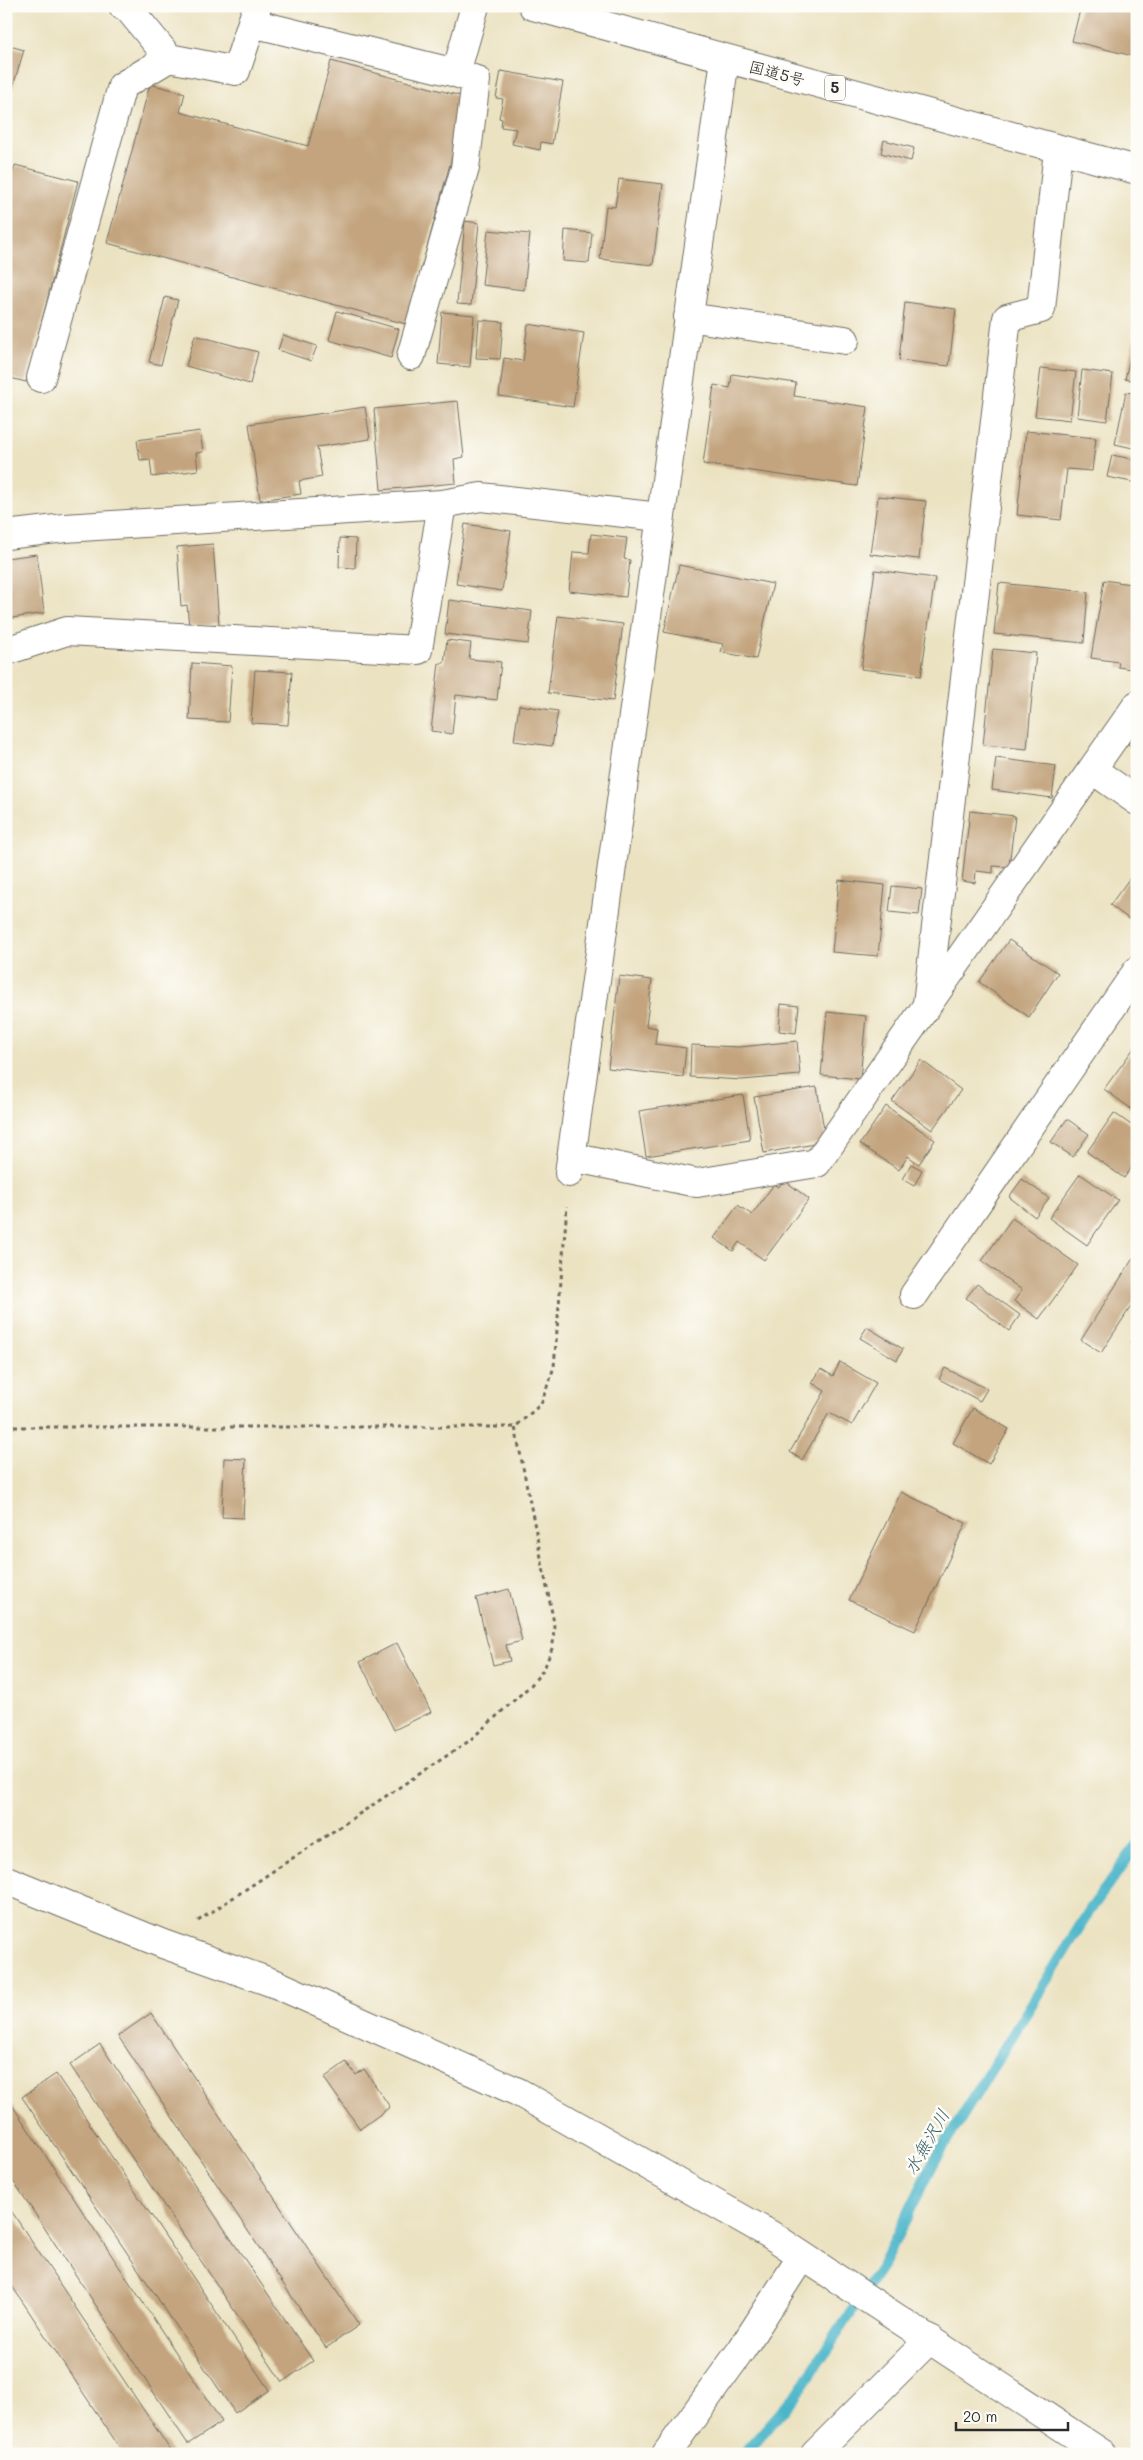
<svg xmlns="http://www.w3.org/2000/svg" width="1143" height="2460" viewBox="0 0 1143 2460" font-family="Mali,'Klee One',sans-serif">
<rect width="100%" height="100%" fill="#fdfcf7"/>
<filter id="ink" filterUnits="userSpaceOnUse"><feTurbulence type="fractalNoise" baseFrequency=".02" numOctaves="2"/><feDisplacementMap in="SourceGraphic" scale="10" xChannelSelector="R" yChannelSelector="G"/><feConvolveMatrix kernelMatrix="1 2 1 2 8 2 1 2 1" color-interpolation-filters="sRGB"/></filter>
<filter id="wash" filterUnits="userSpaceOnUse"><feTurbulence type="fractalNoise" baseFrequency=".0096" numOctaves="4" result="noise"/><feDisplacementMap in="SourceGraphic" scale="20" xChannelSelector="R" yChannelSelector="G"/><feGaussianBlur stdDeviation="1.12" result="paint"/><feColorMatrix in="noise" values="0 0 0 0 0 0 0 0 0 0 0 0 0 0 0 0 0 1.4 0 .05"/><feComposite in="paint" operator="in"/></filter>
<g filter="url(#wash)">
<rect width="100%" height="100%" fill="#ebe2c1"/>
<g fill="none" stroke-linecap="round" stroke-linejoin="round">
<path stroke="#4bb5c9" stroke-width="11" d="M744,2454l54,-61 84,-127 53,-106 155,-250 47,-65"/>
</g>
<g id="blocks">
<g fill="#c3a47e">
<path d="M1081,6h56v51l-65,-16z"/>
<path d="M6,45l18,5 -14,46 -4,-1z"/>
<path d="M331,61l137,37 -62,226 -299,-81 43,-159 35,9 -5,19 128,34z"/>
<path d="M501,71l62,11 -11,62 -11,-2 -1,8 -28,-6 4,-15 -15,-2 1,-8 -3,-1 4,-19 -7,-1z"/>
<path d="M884,140l30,8 -3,13 -30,-8z"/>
<path d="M15,165l63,16 -52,201 -20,-5v-182z"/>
<path d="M619,179l44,5 -10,81 -53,-6 6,-53 9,1z"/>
<path d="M465,221l14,2 -8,82 -14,-1z"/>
<path d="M488,230l42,4 -6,56 -42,-5z"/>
<path d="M565,230l27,3 -3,30 -26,-2z"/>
<path d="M165,297l13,3 -17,65 -12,-3z"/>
<path d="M905,302l51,7 -7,57 -50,-6z"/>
<path d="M337,311l62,18 -8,29 -62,-18z"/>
<path d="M442,312l32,3 -4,52 -32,-3z"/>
<path d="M479,320l24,2 -3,37 -24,-1z"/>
<path d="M528,324l56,9 -11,74 -74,-11 5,-38 19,3z"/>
<path d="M1136,332h1v49l-12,-2z"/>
<path d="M195,335l63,17 -8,32 -64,-18z"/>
<path d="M283,335l34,11 -6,15 -33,-11z"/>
<path d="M1041,368l35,4 -6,48 -35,-4z"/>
<path d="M1082,370l31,4 -6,47 -30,-4z"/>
<path d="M732,374l64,9 -2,13 74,11 -11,79 -154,-22 11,-79 16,3z"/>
<path d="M1126,392l11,2v55l-22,-5z"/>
<path d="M458,401l6,56 -10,2 2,24 -75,7 -7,-81z"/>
<path d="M365,407l5,32 -53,8 5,30 -23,4 2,13 -41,6 -11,-76z"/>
<path d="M200,431l3,21 -7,1 2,17 -46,7 -2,-18 -10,1 -3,-20z"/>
<path d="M1026,431l70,7 -4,33 -25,-2 -6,51 -44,-5z"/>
<path d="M1112,455l25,5v23l-30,-6z"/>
<path d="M878,496l48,5 -7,58 -49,-5z"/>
<path d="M465,524l46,7 -9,60 -46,-7z"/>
<path d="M591,534l36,4 -3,21 6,1 -4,37 -57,-6 4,-39 16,1z"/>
<path d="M340,538l16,1 -1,29 -16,-1z"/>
<path d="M213,544l6,80 -30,2 -2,-21 -6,1 -4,-59z"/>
<path d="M37,554l7,59 -38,6v-61z"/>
<path d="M679,565l94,19 -17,75 -35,-7 2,-8 -59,-12z"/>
<path d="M875,570l60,8 -14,98 -60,-7z"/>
<path d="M1104,580l33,5v85l-19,-3 1,-5 -28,-4z"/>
<path d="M999,583l89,9 -4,51 -90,-9z"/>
<path d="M449,600l83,11 -4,33 -83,-10z"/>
<path d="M558,616l65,8 -10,77 -65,-8z"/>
<path d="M447,640l24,3 -2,16 32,3 -4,38 -41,-5 -4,39 -21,-3 8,-68h5z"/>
<path d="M993,649l43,4 -9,96 -44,-4z"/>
<path d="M192,663l40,3 -4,56 -39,-2z"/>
<path d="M255,670l37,2 -4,53 -37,-2z"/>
<path d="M519,705l39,6 -6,35 -38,-5z"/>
<path d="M1137,732v19l-9,-7z"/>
<path d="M996,758l60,8 -4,32 -60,-8z"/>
<path d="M970,811l45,5 -6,51 -16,-1v7l-17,-2 -1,12 -13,-2z"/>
<path d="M1137,868v57l-27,-20z"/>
<path d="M839,880l46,5 -7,71 -46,-4z"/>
<path d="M892,886l30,3 -3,26 -30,-3z"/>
<path d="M1009,940l49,33 -29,44 -50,-35z"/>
<path d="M619,976l33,4 -6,46 11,2 -2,16 31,4 -3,29 -75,-9z"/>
<path d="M781,1004l18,2 -3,27 -17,-2z"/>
<path d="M827,1012l39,4 -6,63 -39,-4z"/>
<path d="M797,1041l3,34 -58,5 -52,-3 1,-32 49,2z"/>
<path d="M1137,1044v69l-33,-24z"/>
<path d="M921,1060l40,30 -29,40 -40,-29z"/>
<path d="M817,1087l9,55 -62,11 -10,-56z"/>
<path d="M743,1095l7,45 -104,16 -7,-45z"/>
<path d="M886,1106l49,34 -16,24 -11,-8 -9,14 -39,-26z"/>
<path d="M1114,1113l23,16v31l-13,18 -37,-26z"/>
<path d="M1067,1119l22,15 -16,23 -22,-15z"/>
<path d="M911,1164l11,6 -8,16 -12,-7z"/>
<path d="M1080,1174l38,26 -31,45 -38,-27z"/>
<path d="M1022,1179l27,19 -14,19 -26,-20z"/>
<path d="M784,1180l25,19 -45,61 -25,-18 -6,9 -19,-13 24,-33 14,10 22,-31 5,3z"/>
<path d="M1012,1218l66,47 -39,54 -25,-18 8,-11 -40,-29z"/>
<path d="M1137,1252v45l-36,56 -20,-13z"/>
<path d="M977,1284l43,31 -11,16 -43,-33z"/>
<path d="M867,1327l36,22 -6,11 -37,-22z"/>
<path d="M1137,1332v13l-6,-3z"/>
<path d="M840,1362l36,21 -24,42 -23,-12 -27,47 -12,-8 35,-61 -13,-8 9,-14 12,7z"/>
<path d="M945,1368l42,21 -7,12 -41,-22z"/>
<path d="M973,1408l36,21 -20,35 -36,-21z"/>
<path d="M224,1458l22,1 -3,59 -21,-1z"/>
<path d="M901,1492l65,31 -51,108 -66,-31z"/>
<path d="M509,1589l13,52 -16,4 4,16 -17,4 -17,-67z"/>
<path d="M397,1643l34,69 -37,18 -34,-68z"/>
<path d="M151,2013l208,312 -33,23 -208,-312z"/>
<path d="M100,2044l213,317 -31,21 -212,-317z"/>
<path d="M346,2062l10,13 8,-6 26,38 -30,22 -36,-51z"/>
<path d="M56,2074l213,316 -34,23 -213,-316z"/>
<path d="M12,2105l210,317 -34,22 -182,-274v-61z"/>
<path d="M6,2203l167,251h-49l-118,-177z"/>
</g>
</g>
</g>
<g filter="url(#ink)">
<use href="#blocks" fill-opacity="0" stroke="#6e6b60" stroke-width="1"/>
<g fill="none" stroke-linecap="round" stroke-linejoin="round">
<g stroke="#6e6b60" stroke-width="30">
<g id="minor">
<path d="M123,6l4,1 42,51"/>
<path d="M252,23l204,50 20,7 -11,88 -54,188"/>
<path d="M456,73l19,-67"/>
<path d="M688,317l157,23"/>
<path d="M41,378l81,-292 47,-28 67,13 21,-64"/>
<path d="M6,535l59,-7 377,-24 39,-7 179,20"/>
<path d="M6,651l61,-20 351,19 24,-146"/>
<path d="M1093,770l44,31"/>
<path d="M927,1004l80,-686 34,-9 17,-159"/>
<path d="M571,1157l126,26 120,-20 320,-458"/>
<path d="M569,1173l156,-1114"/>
<path d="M914,1295l223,-324"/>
<path d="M6,1880l157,64 113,40 242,108 253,143 332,219"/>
<path d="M666,2454l76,-105 60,-93"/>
<path d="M815,2454l115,-115"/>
</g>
</g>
<g stroke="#6e6b60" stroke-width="30">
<path id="highway" d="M533,6l604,164"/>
</g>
<g stroke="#6e6b60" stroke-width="3" stroke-dasharray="4 4" stroke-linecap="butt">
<path d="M6,1427h509l26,-23 13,-37 13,-161"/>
<path d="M198,1921l271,-180 62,-56 13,-16 9,-23 1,-23 -39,-196"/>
</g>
<use href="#minor" stroke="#fff" stroke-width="28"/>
<use href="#highway" stroke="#fff" stroke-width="28"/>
</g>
</g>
<g text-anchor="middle" stroke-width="5" stroke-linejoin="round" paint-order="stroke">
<rect fill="#fdfcf7" stroke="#6a6a68" stroke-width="1" x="825" y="75.5" width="20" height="25" rx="4"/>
<g font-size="15" font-weight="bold" fill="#2b2b2b">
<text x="835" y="93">5</text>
</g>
<g font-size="16" fill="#2b2b2b" stroke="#fdfcf7">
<text transform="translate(777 73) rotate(15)" y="6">国道5号</text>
</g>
<g font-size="18" font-style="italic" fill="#38626a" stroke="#fdfcf7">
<text transform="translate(927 2142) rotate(-60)" y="6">水無沢川</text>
</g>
</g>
<rect width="1143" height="2460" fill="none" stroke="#fdfcf7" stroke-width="25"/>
<path d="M956 2422v8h112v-8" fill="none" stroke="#2b2b2b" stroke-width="2.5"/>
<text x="963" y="2422" font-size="15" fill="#2b2b2b" stroke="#fdfcf7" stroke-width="4" paint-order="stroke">20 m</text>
</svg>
